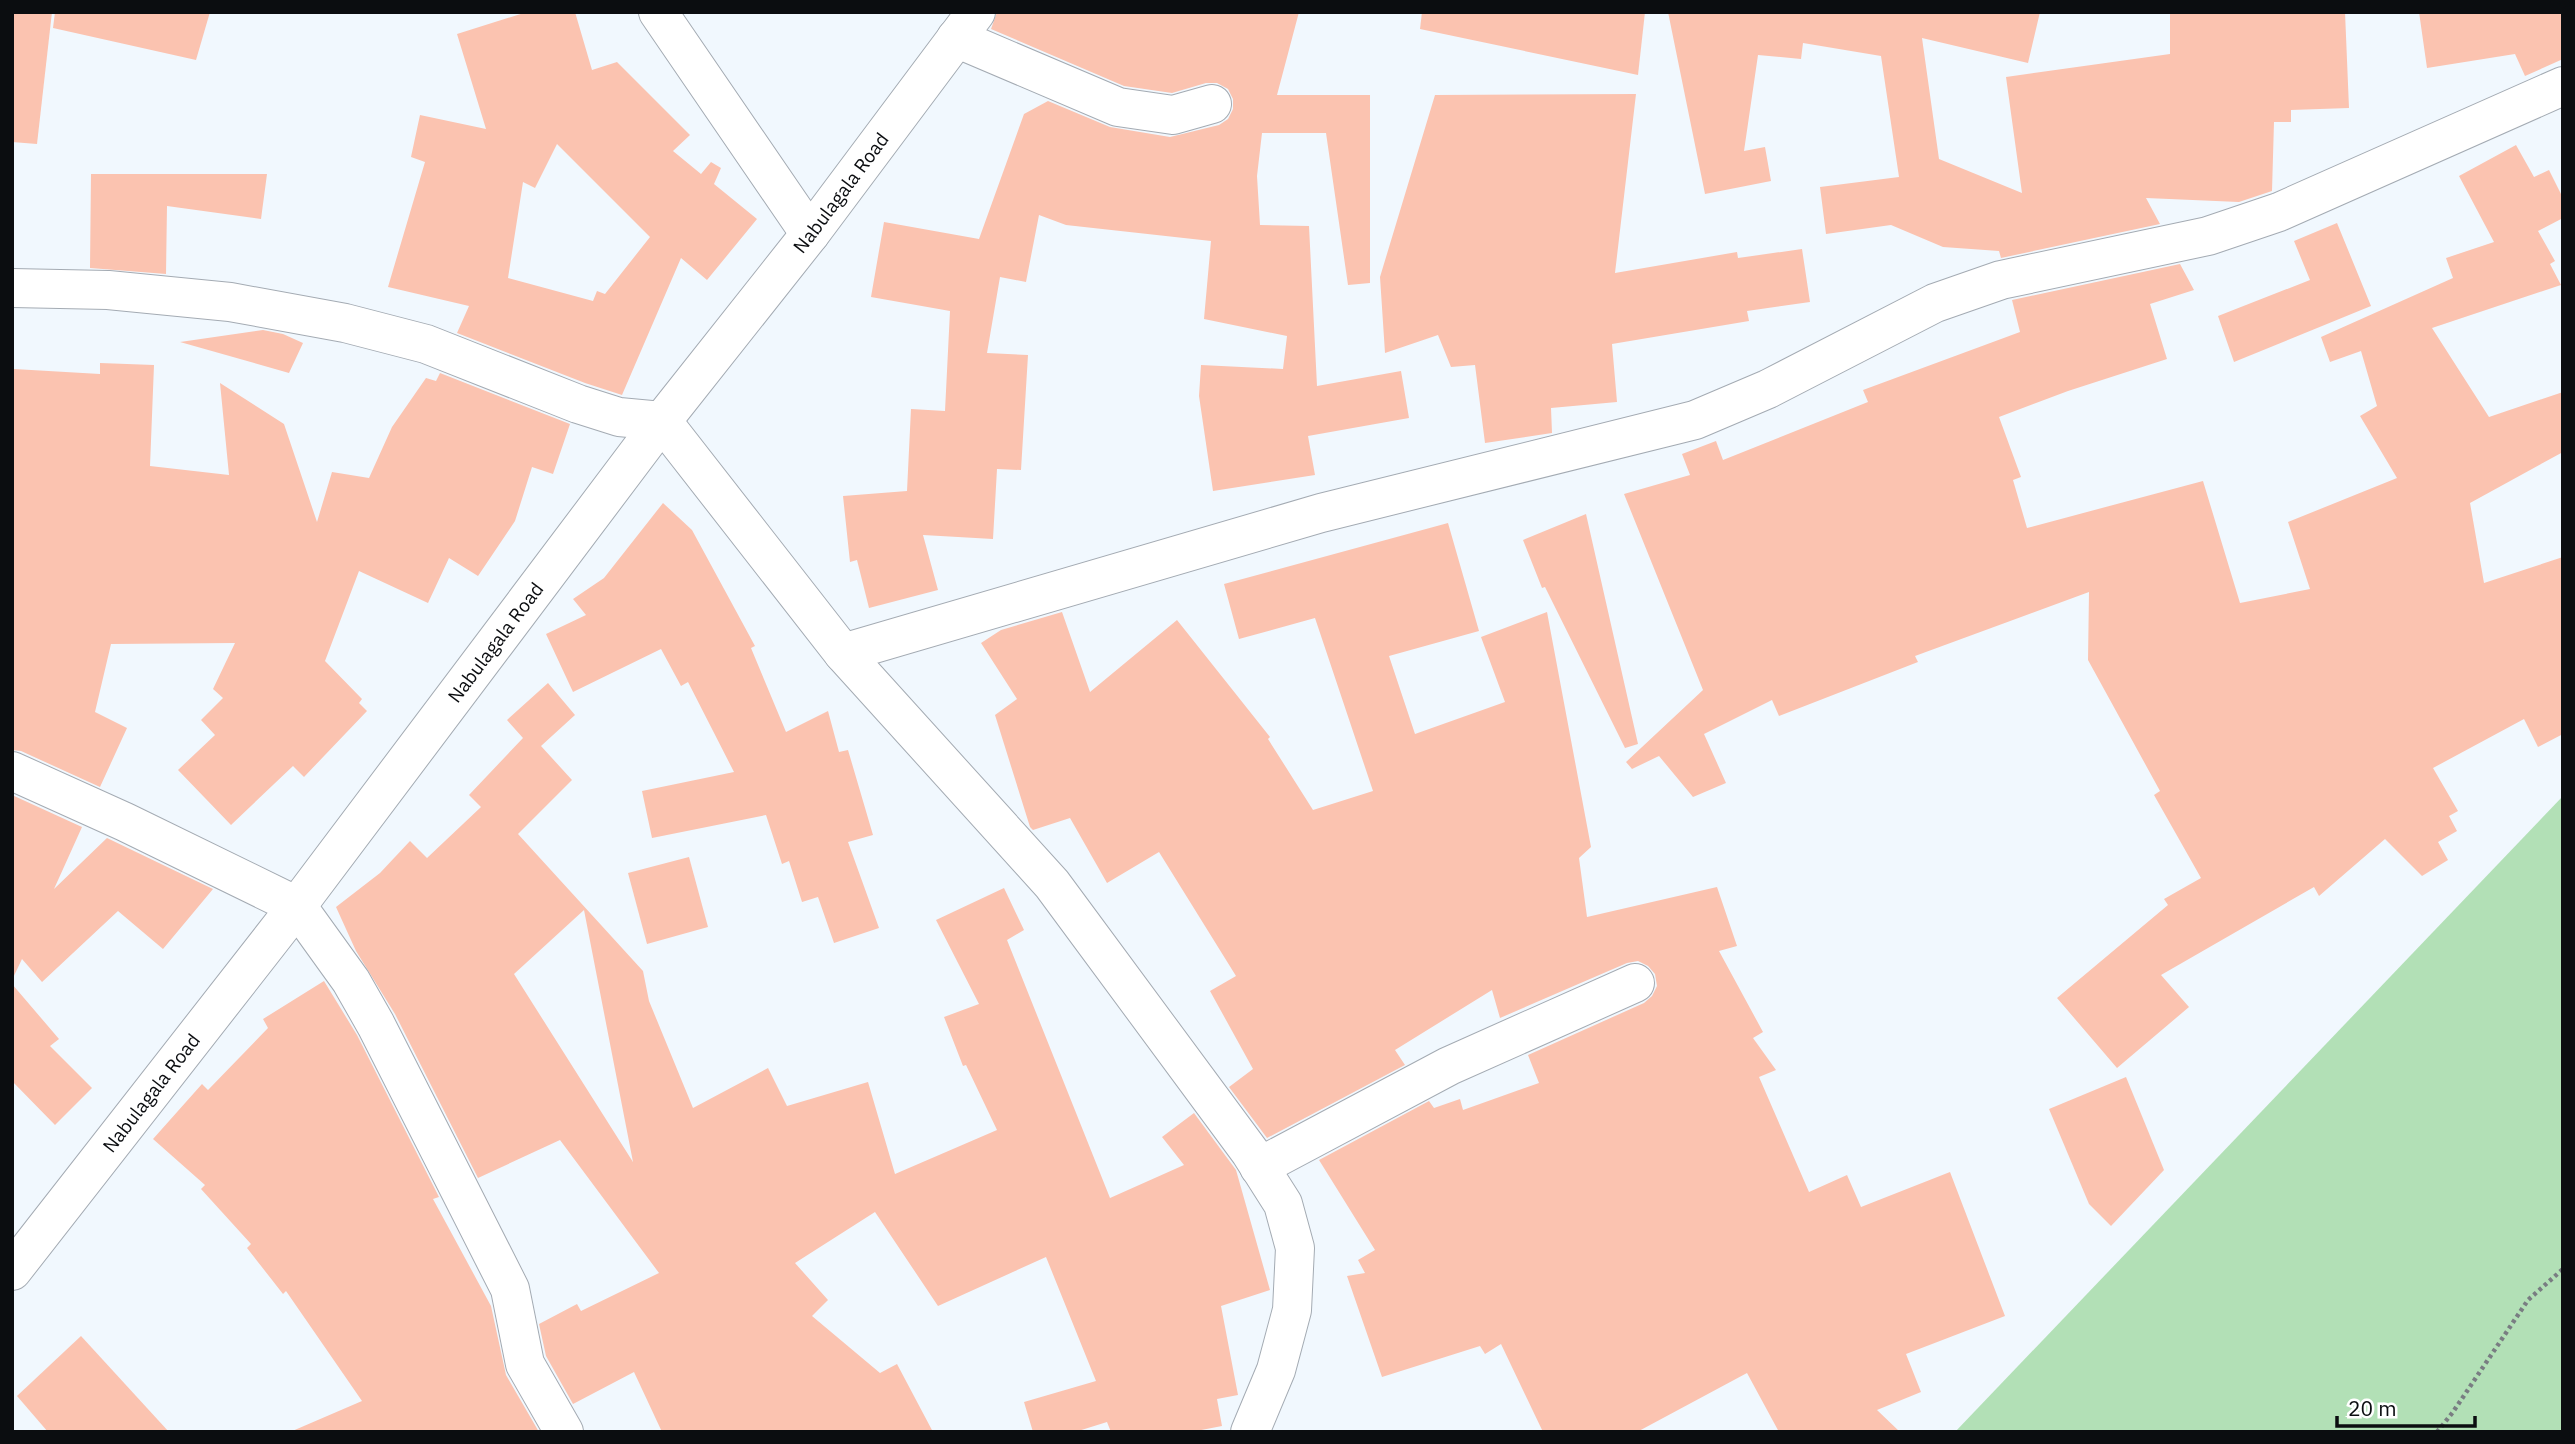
<svg xmlns="http://www.w3.org/2000/svg" width="2575" height="1444" viewBox="0 0 2575 1444" font-family="'IBM Plex Sans',sans-serif">
<rect width="100%" height="100%" fill="#f1f8fe"/>
<path fill="#b2e0b6" d="M2563,796v636h-608z"/>
<g fill="#fbc3b0" fill-rule="evenodd">
<path d="M12,12h40l-15,132 -25,-2z"/>
<path d="M55,12h155l-14,48 -143,-32z"/>
<path d="M527,12h48l17,58 25,-8 73,73 -17,16 28,23 10,-12 10,6 -7,16 43,35 -50,61 -26,-22 -59,137 -37,-12 -128,-50 12,-27 -81,-19 37,-125 -14,-5 9,-42 66,14 -29,-95zM557,144l93,93 -45,57 -8,-3 -4,10 -85,-23 15,-96 12,6z"/>
<path d="M997,12h302l-22,83h93v188l-22,2 -22,-152h-64l-5,43 3,49 49,1 8,160 84,-15 8,47 -101,18 7,39 -102,16 -14,-95 2,-31 82,4 4,-33 -83,-17 7,-78 -145,-16 -27,-10 -13,67 -26,-5 -13,76 41,2 -7,115 -24,-1 -4,70 -70,-4 15,55 -69,18 -12,-48 -7,2 -7,-66 64,-5 4,-82 34,2 5,-100 -79,-14 13,-75 95,17 45,-125 24,-13 62,26 60,10 49,-12 9,-6 5,-10v-10l-5,-10 -11,-6h-11l-34,10 -48,-7 -133,-57z"/>
<path d="M1422,12h223l-7,63 -218,-46z"/>
<path d="M1668,12h372l-12,51 -106,-25 17,121 83,34 -16,-116 164,-23v-42h175l4,96 -58,2v12h-17l-2,69 -33,11 -93,-4 14,26 -159,34 -2,-7 -56,-4 -52,-22 -65,9 -6,-47 79,-10 -18,-121 -78,-13 -2,16 -43,-4 -14,96 21,-4 6,34 -66,13z"/>
<path d="M2419,12h144v47l-38,17 -10,-22 -88,14z"/>
<path d="M1636,94l-21,179 122,-21 1,6 64,-9 8,53 -63,9 2,10 -137,23 5,58 -66,6 1,25 -67,10 -10,-78 -24,2 -13,-32 -53,18 -5,-76 55,-182z"/>
<path d="M2516,145l18,32 15,-7 14,28v20l-25,13 17,30 -5,3 11,21 -129,43 57,89 74,-25v60l-93,51 14,80 79,-26v177l-25,13 -14,-28 -91,49 25,43 -9,5 8,15 -19,11 10,18 -26,16 -37,-37 -66,57 -5,-9 -153,88 28,32 -72,61 -60,-70 111,-93 -4,-6 37,-21 -47,-83 6,-4 -72,-131 1,-68 -174,64 3,6 -139,54 -7,-16 -68,34 22,49 -33,14 -34,-41 -27,13 -6,-7 77,-72 -79,-196 66,-19 -8,-21 34,-13 7,19 145,-58 -5,-12 157,-58 -8,-32 168,-36 14,26 -44,14 17,55 -99,32 -69,26 22,60 -8,3 14,48 176,-47 37,122 70,-14 -22,-67 109,-44 -37,-62 17,-10 -16,-55 -31,11 -9,-25 132,-59 -7,-20 48,-16 -35,-66z"/>
<path d="M91,174h176l-6,45 -94,-13 -1,68 -76,-6z"/>
<path d="M2337,223l34,83 -137,56 -16,-46 92,-36 -16,-39z"/>
<path d="M263,330l20,4 20,9 -14,30 -109,-31z"/>
<path d="M100,363l54,2 -4,101 79,9 -9,-92 64,41 33,98 15,-50 37,6 23,-51 34,-49 10,3 4,-8 130,51 -17,50 -21,-7 -17,54 -37,55 -29,-18 -21,45 -69,-32 -34,90 37,38 -3,4 8,8 -63,66 -11,-11 -62,59 -53,-55 37,-35 -14,-15 22,-22 -10,-9 22,-46 -124,1 -16,68 32,16 -27,59 -79,-36 -9,-1 2,-381 86,5z"/>
<path d="M663,503l29,27 63,116 -4,2 35,84 42,-21 11,41 9,-2 25,85 -25,7 31,86 -45,15 -16,-46 -16,5 -13,-41 -7,3 -16,-49 -114,23 -10,-47 92,-19 -46,-90 -7,4 -20,-37 -88,43 -27,-58 40,-19 -13,-16 31,-21z"/>
<path d="M1586,514l52,230 -13,4 -80,-161 -3,1 -19,-48z"/>
<path d="M1448,523l31,108 -90,25 26,78 90,-32 -24,-65 66,-25 44,235 -12,11 8,59 130,-30 20,59 -18,5 44,81 -10,6 23,32 -17,7 50,115 38,-17 14,32 89,-35 55,144 -99,38 15,38 -44,18 23,22h-121l-32,-59 -110,59h-94l-42,-88 -16,10 -5,-8 -98,31 -35,-101 18,-3 -7,-13 17,-10 -56,-90 110,-59 5,7 26,-9 3,11 76,-27 -11,-28 116,-52 8,-7 5,-10 -2,-12 -7,-8 -10,-5 -11,2 -127,55 -8,-28 -97,60 10,15 -138,73 -38,-51 24,-18 -43,-78 26,-15 -77,-124 -52,31 -37,-65 -37,12 -3,-3 -35,-112 22,-16 -36,-56 20,-13 61,-18 28,80 87,-72 93,117 -2,2 45,71 60,-19 -58,-173 -76,21 -15,-55z"/>
<path d="M548,683l27,32 -34,31 31,34 -54,54 125,137 6,30 44,107 75,-40 19,38 81,-24 27,92 102,-44 -31,-65 -3,1 -19,-49 35,-13 -43,-84 68,-32 20,42 -17,10 103,258 74,-33 -22,-28 32,-24 42,57 34,120 -49,16 17,89 -21,4 5,27 -31,6h-80l-4,-10 -32,10h-42l-9,-30 72,-21 -50,-124 -108,49 -63,-94 -80,51 33,37 -16,16 68,57 17,-9 36,68h-271l-28,-60 -61,32 -27,-48 -7,-32 38,-20 4,7 78,-38 -99,-133 -82,38 -83,-164 -39,-63 -20,-44 44,-34 30,-32 17,17 54,-51 -12,-12 54,-57 -16,-18zM584,910l49,252 -119,-188z"/>
<path d="M12,795l70,32 -28,62 53,-51 106,51 -50,60 -45,-38 -76,71 -20,-23 -10,21z"/>
<path d="M689,857l19,70 -61,17 -19,-71z"/>
<path d="M324,981l33,54 82,162 -6,2 58,107 15,69 33,57h-249l72,-31 -76,-110 -3,3 -36,-46 4,-4 -50,-55 4,-4 -52,-46 49,-55 6,6 60,-62 -5,-9z"/>
<path d="M12,984l47,55 -9,7 42,42 -37,37 -43,-44z"/>
<path d="M2126,1077l38,93 -53,56 -22,-22 -40,-95z"/>
<path d="M81,1336l88,96h-121l-31,-36z"/>
</g>
<g fill="none" stroke-linecap="round" stroke-linejoin="round">
<g stroke="#a4abb3" stroke-width="40">
<g id="minor">
<path d="M658,12l152,222"/>
<path d="M956,38l162,69 55,8 39,-11"/>
<path d="M12,288l96,2 122,12 115,21 81,21 152,60 41,13 43,4 181,232 209,231 198,268 33,52 12,44 -3,62 -16,60 -26,62"/>
<path d="M843,653l478,-140 374,-93 73,-31 167,-86 66,-23 207,-44 71,-24 284,-126"/>
<path d="M12,771l113,51 172,84 54,75 25,44 134,264 15,75 39,68"/>
<path d="M1259,1167l190,-101 186,-83"/>
</g>
</g>
<g stroke="#a4abb3" stroke-width="40">
<g id="tertiary">
<path id="s1" d="M12,1271l285,-365 365,-485 148,-187 166,-222"/>
</g>
</g>
<path stroke="#797d82" stroke-width="4.5" stroke-dasharray="3.5 3.5" stroke-linecap="butt" d="M2437,1432l16,-20 75,-112 35,-31"/>
<use href="#minor" stroke="#fff" stroke-width="38"/>
<use href="#tertiary" stroke="#fff" stroke-width="38"/>
</g>
<g text-anchor="middle" stroke-width="5" stroke-linejoin="round" paint-order="stroke">
<g font-size="19" fill="#0b0d10" stroke="#fff">
<text dy="7" stroke="none"><textPath href="#s1" startOffset="1360">Nabulagala Road</textPath></text>
<text dy="7" stroke="none"><textPath href="#s1" startOffset="793">Nabulagala Road</textPath></text>
<text dy="7" stroke="none"><textPath href="#s1" startOffset="226">Nabulagala Road</textPath></text>
</g>
</g>
<rect width="2575" height="1444" fill="none" stroke="#0b0d10" stroke-width="28"/>
<path d="M2337 1416v10h138v-10" fill="none" stroke="#0b0d10" stroke-width="3.5"/>
<text x="2348" y="1416" font-size="21" fill="#0b0d10" stroke="#ffffff" stroke-width="5" paint-order="stroke">20 m</text>
</svg>
